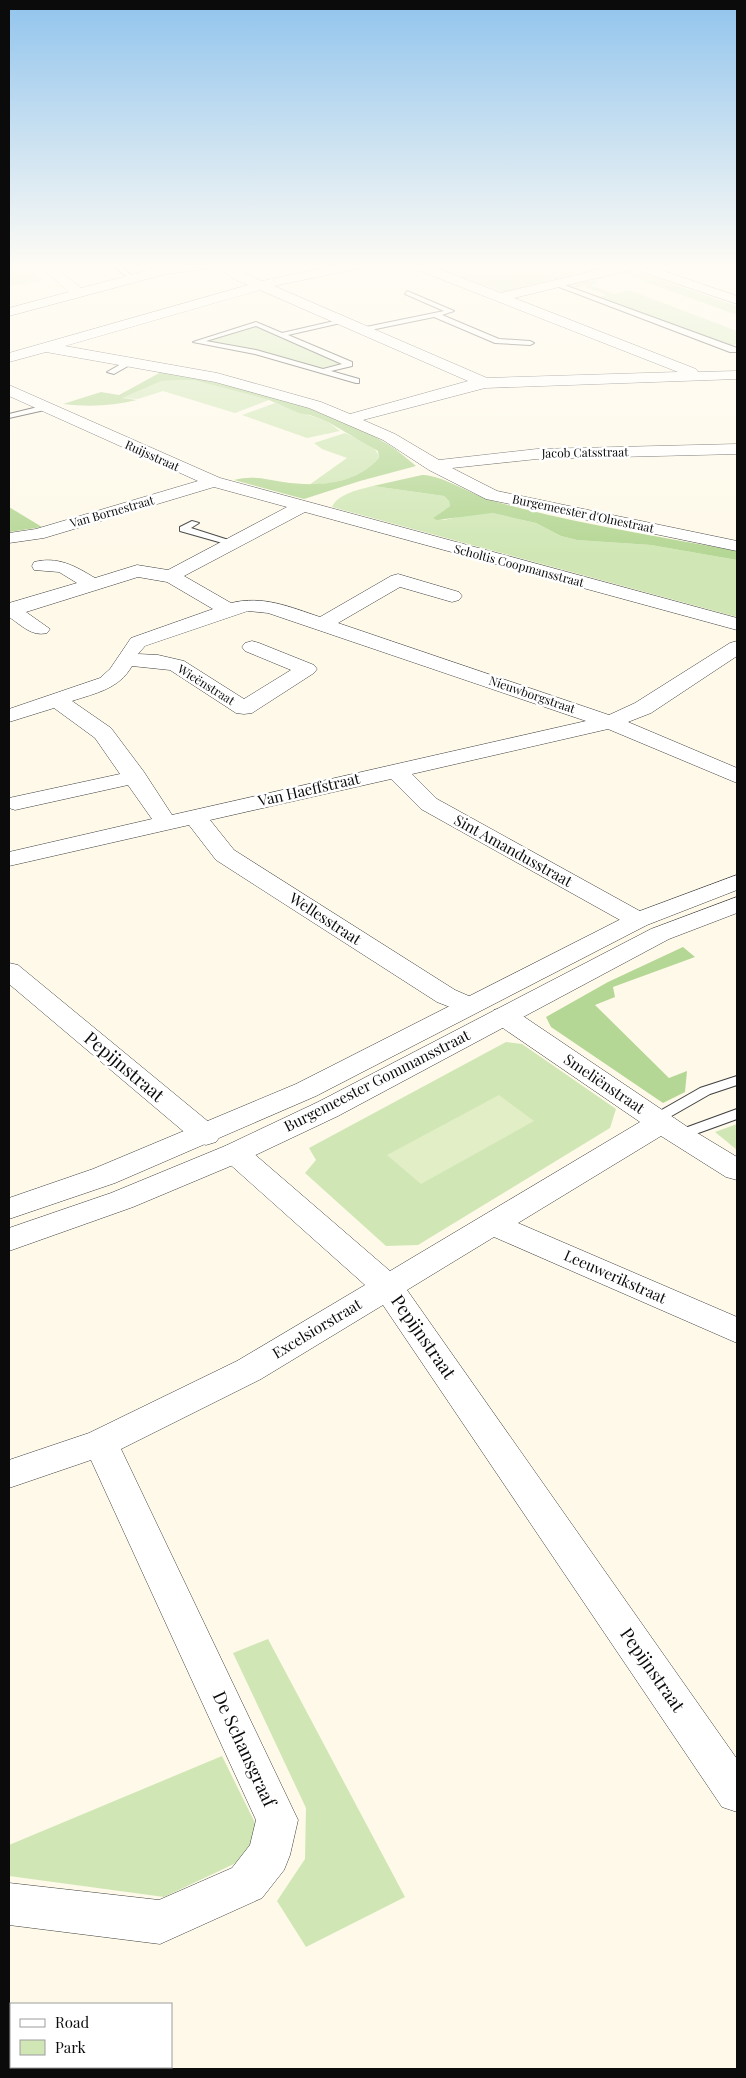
<svg xmlns="http://www.w3.org/2000/svg" width="746" height="2078" viewBox="0 0 746 2078" font-family="'Playfair Display',serif">
<rect width="100%" height="100%" fill="#fef9e9"/>
<g fill="#d0e7b5">
<path d="M428,264h191l-116,28z"/>
<path d="M27,268l15,13 -33,5v-16z"/>
<path d="M632,270l105,36v9l-116,-42z"/>
<path d="M592,280l8,2 -9,3 23,9 15,-4 108,41v13l-10,2 -130,-49 10,-2 -24,-9 -7,2 -7,-3z"/>
<path d="M250,327h8l83,36 -22,6 -114,-28z"/>
<path d="M193,380l76,20 -34,13 -72,-22 -25,8 -17,-1 41,-17z"/>
<path d="M275,403l53,19 12,9 -33,7 -65,-23z"/>
<path d="M345,433c12,6 32,11 34,25 -17,20 -44,26 -70,27l38,-27 -25,-9 -8,-6z"/>
<path d="M373,486l71,10 5,5 1,5 -17,12 11,2 38,-8 10,1 44,10 25,13 16,4 74,5 86,15v57l-405,-110c5,-13 29,-18 41,-21z"/>
<path d="M506,1042l16,2 94,65 -6,19 -192,117 -32,1 -81,-73 11,-13 -7,-12z"/>
<path d="M737,1124v26l-22,-18z"/>
<path d="M268,1639l137,258 -99,50 -29,-46 28,-42 1,-51 -73,-155z"/>
<path d="M222,1756l34,69 -4,20 -16,18 -72,34 -155,-21v-31z"/>
</g>
<g fill="#b5d795">
<path d="M163,371c76,17 158,32 226,74 10,6 18,14 27,21l-56,15 -56,18 -70,-19c17,-5 32,-1 49,2 34,5 72,3 96,-24l-1,-7 -50,-29 -18,-7 -11,-2 -30,-13 -76,-20 -31,1 -40,17 15,2c-25,6 -48,7 -74,4l38,-12 18,3z"/>
<path d="M422,475c18,-1 50,20 71,26 80,22 163,35 244,50v9l-86,-15 -74,-5 -16,-4 -25,-13 -44,-10 -55,7 -4,-2 17,-12 -1,-5 -5,-5 -71,-10z"/>
<path d="M9,507l33,20 -33,5z"/>
<path d="M683,947l12,10 -82,30 2,10 -20,8 74,73 18,-7 -2,21 -22,11 -112,-76 -5,-10 62,-35z"/>
</g>
<path fill="#e2eec6" d="M499,1095l35,26 -113,63 -34,-29z"/>
<g fill="none" stroke-linecap="round" stroke-linejoin="round">
<g stroke="#3e3e3e" stroke-width="2">
<g id="service">
<path d="M111,264h7l18,15 -5,1z"/>
<path d="M556,282l181,66v4h-7l-176,-67z"/>
<path d="M407,291l47,20 -12,4 57,24 31,2 4,2 -4,2 -35,-2 -61,-26 -73,15v-4l83,-17 -39,-17z"/>
<path d="M343,319l2,3 -57,13 64,27v4l-21,5 28,8v4h-3l-101,-29 -62,-12 63,-20 26,11zM256,326l86,38 -19,5 -67,-19 -50,-9z"/>
<path d="M128,360l7,2 -21,12 -7,-2z"/>
<path d="M46,405h3v4l-40,9v-4z"/>
<path d="M192,521l7,2 -8,5 47,15 -5,3 -53,-15v-4z"/>
<path d="M737,1076v9l-27,9 -49,28 -5,2 -7,-5 2,-3 49,-28z"/>
<path d="M737,1109v10l-58,21 -7,-5 2,-3z"/>
</g>
</g>
<g stroke="#3e3e3e" stroke-width="1">
<g id="minor">
<path d="M9,264h16l-1,3 -15,2z"/>
<path d="M37,264h14l30,24 84,-22 19,-2h47l13,9 18,8 80,-17h24l-6,4 -86,18 213,92 191,-6 -268,-105 -1,-3h17l75,29 122,-29h20l94,32v8l-103,-35 -120,29 182,71 2,3 39,-1v8l-252,9 -122,32 32,14 44,26 98,-11 200,-5v10l-200,5 -85,9 45,23 240,50v10l-251,-52 -57,-29 -46,-30 -74,-32 -94,-26 -169,-30 -37,10v-9l239,-68 -14,-6 -15,-12 -53,7 -157,42v-8l60,-16zM260,290l208,91 -118,33 -29,-12 -104,-29 -152,-27z"/>
<path d="M9,385l211,93 517,140v12l-432,-118 -121,64 47,27c32,-8 59,4 89,14l71,-41 7,-2 61,18 3,4 -3,4 -7,2 -52,-15 -62,36 271,92 26,-12 95,-60 7,-2v15l-86,57 -23,9 109,46v15l-129,-54 -196,45 25,25 210,116 4,5 -4,5 -9,3 -9,-3 -208,-116 -30,-30 -181,41 24,30 221,140 23,10 3,6 -3,6 -10,2 -31,-12 -221,-142 -27,-35 -180,41v-14l143,-33 -24,-34 -113,25 -6,-2v-10l111,-24 -25,-36 -41,-30 -45,14v-13l91,-31 10,-9 21,-31 82,-29 -46,-27 -29,-5 -112,35 24,17 -3,4c-15,4 -26,-8 -38,-16v-14l68,-20 -18,-11 -25,-2 -2,-4 2,-4c24,-6 41,4 61,16l42,-13 31,5 119,-63 -73,-20 -170,51 -35,5v-10l27,-4 162,-48 -189,-85zM248,611l20,2 318,108 -414,94 -28,-43 -33,-44 -39,-27c24,-8 47,-12 60,-35l38,4 66,43 8,1 8,-1 62,-40 3,-4 -3,-4 -55,-22 -7,-2 -7,2 -3,4 3,4 46,19 -47,29 -60,-38 -26,-6 -20,-1 7,-8z"/>
<path d="M9,963l9,2 198,163 5,7 -5,7 -10,3 -10,-3 -187,-158z"/>
<path d="M504,1008l10,2 175,118 48,29v23l-11,-3 -65,-41 -143,87 219,94v26l-243,-106 -87,53 330,469v53l-15,-5 -339,-502 -122,74 -140,70 177,371 -8,35 -6,15 -22,28 -102,46 -151,-19v-42l150,17 73,-32 18,-23 6,-25 -165,-360 -82,28v-28l80,-27 148,-72 128,-76 -140,-125 -5,-7 5,-7 10,-3 10,3 145,125 250,-149 -146,-100 -4,-6 4,-6z"/>
</g>
</g>
<g stroke="#3e3e3e" stroke-width="1">
<g id="tertiary">
<path d="M737,875v15l-90,35 -331,171 -201,87 -106,36v-21l84,-29 203,-85 333,-169z"/>
<path d="M737,897v16l-68,26 -331,177 -93,44 -112,47 -124,44v-23l102,-35 114,-47 93,-44 333,-173z"/>
</g>
</g>
<use href="#service" fill="#fff" fill-rule="evenodd"/>
<use href="#minor" fill="#fff" fill-rule="evenodd"/>
<use href="#tertiary" fill="#fff" fill-rule="evenodd"/>
</g>
<linearGradient id="sky" x2="0" y2="1"><stop stop-color="#91c4ed"/><stop offset="0.48" stop-color="#fffcf5"/><stop offset="1" stop-color="#fffcf5" stop-opacity="0"/></linearGradient>
<rect width="746" height="555" fill="url(#sky)"/>
<g text-anchor="middle" stroke-width="5" stroke-linejoin="round" paint-order="stroke">
<g font-size="12" fill="#0b0b0b" stroke="#fff">
<text transform="translate(585 453) rotate(-1)" y="4">Jacob Catsstraat</text>
<text transform="translate(152 456) rotate(24)" y="4">Ruijsstraat</text>
<text transform="translate(112 512) rotate(-16)" y="4">Van Bornestraat</text>
<text transform="translate(583 514) rotate(12)" y="4">Burgemeester d'Olnestraat</text>
<text transform="translate(519 566) rotate(15)" y="4">Scholtis Coopmansstraat</text>
<text transform="translate(206 685) rotate(32)" y="4">Wieënstraat</text>
<text transform="translate(532 695) rotate(19)" y="4">Nieuwborgstraat</text>
</g>
<g font-size="15" fill="#0b0b0b" stroke="#fff">
<text transform="translate(309 790) rotate(-13)" y="5">Van Haeffstraat</text>
<text transform="translate(513 851) rotate(29)" y="5">Sint Amandusstraat</text>
<text transform="translate(325 919) rotate(33)" y="5">Wellesstraat</text>
<text transform="translate(377 1081) rotate(-27)" y="5">Burgemeester Gommansstraat</text>
<text transform="translate(604 1084) rotate(34)" y="5">Smeliënstraat</text>
<text transform="translate(615 1277) rotate(24)" y="5">Leeuwerikstraat</text>
<text transform="translate(317 1329) rotate(-31)" y="5">Excelsiorstraat</text>
</g>
<g font-size="18" fill="#0b0b0b" stroke="#fff">
<text transform="translate(124 1067) rotate(40)" y="6">Pepijnstraat</text>
<text transform="translate(423 1337) rotate(55)" y="6">Pepijnstraat</text>
<text transform="translate(652 1670) rotate(55)" y="6">Pepijnstraat</text>
<text transform="translate(244 1749) rotate(65)" y="6">De Schansgraaf</text>
</g>
</g>
<rect width="746" height="2078" fill="none" stroke="#0b0b0b" stroke-width="20"/>
<rect x="10" y="2003" width="162" height="65" fill="#ffffff" stroke="#9d9d9d"/>
<rect x="20" y="2019" width="25" height="8" fill="#ffffff" stroke="#9d9d9d"/>
<text x="55" y="2028" font-size="15" fill="#0b0b0b">Road</text>
<rect x="20" y="2040" width="25" height="15" fill="#d0e7b5" stroke="#9d9d9d"/>
<text x="55" y="2053" font-size="15" fill="#0b0b0b">Park</text>
</svg>
